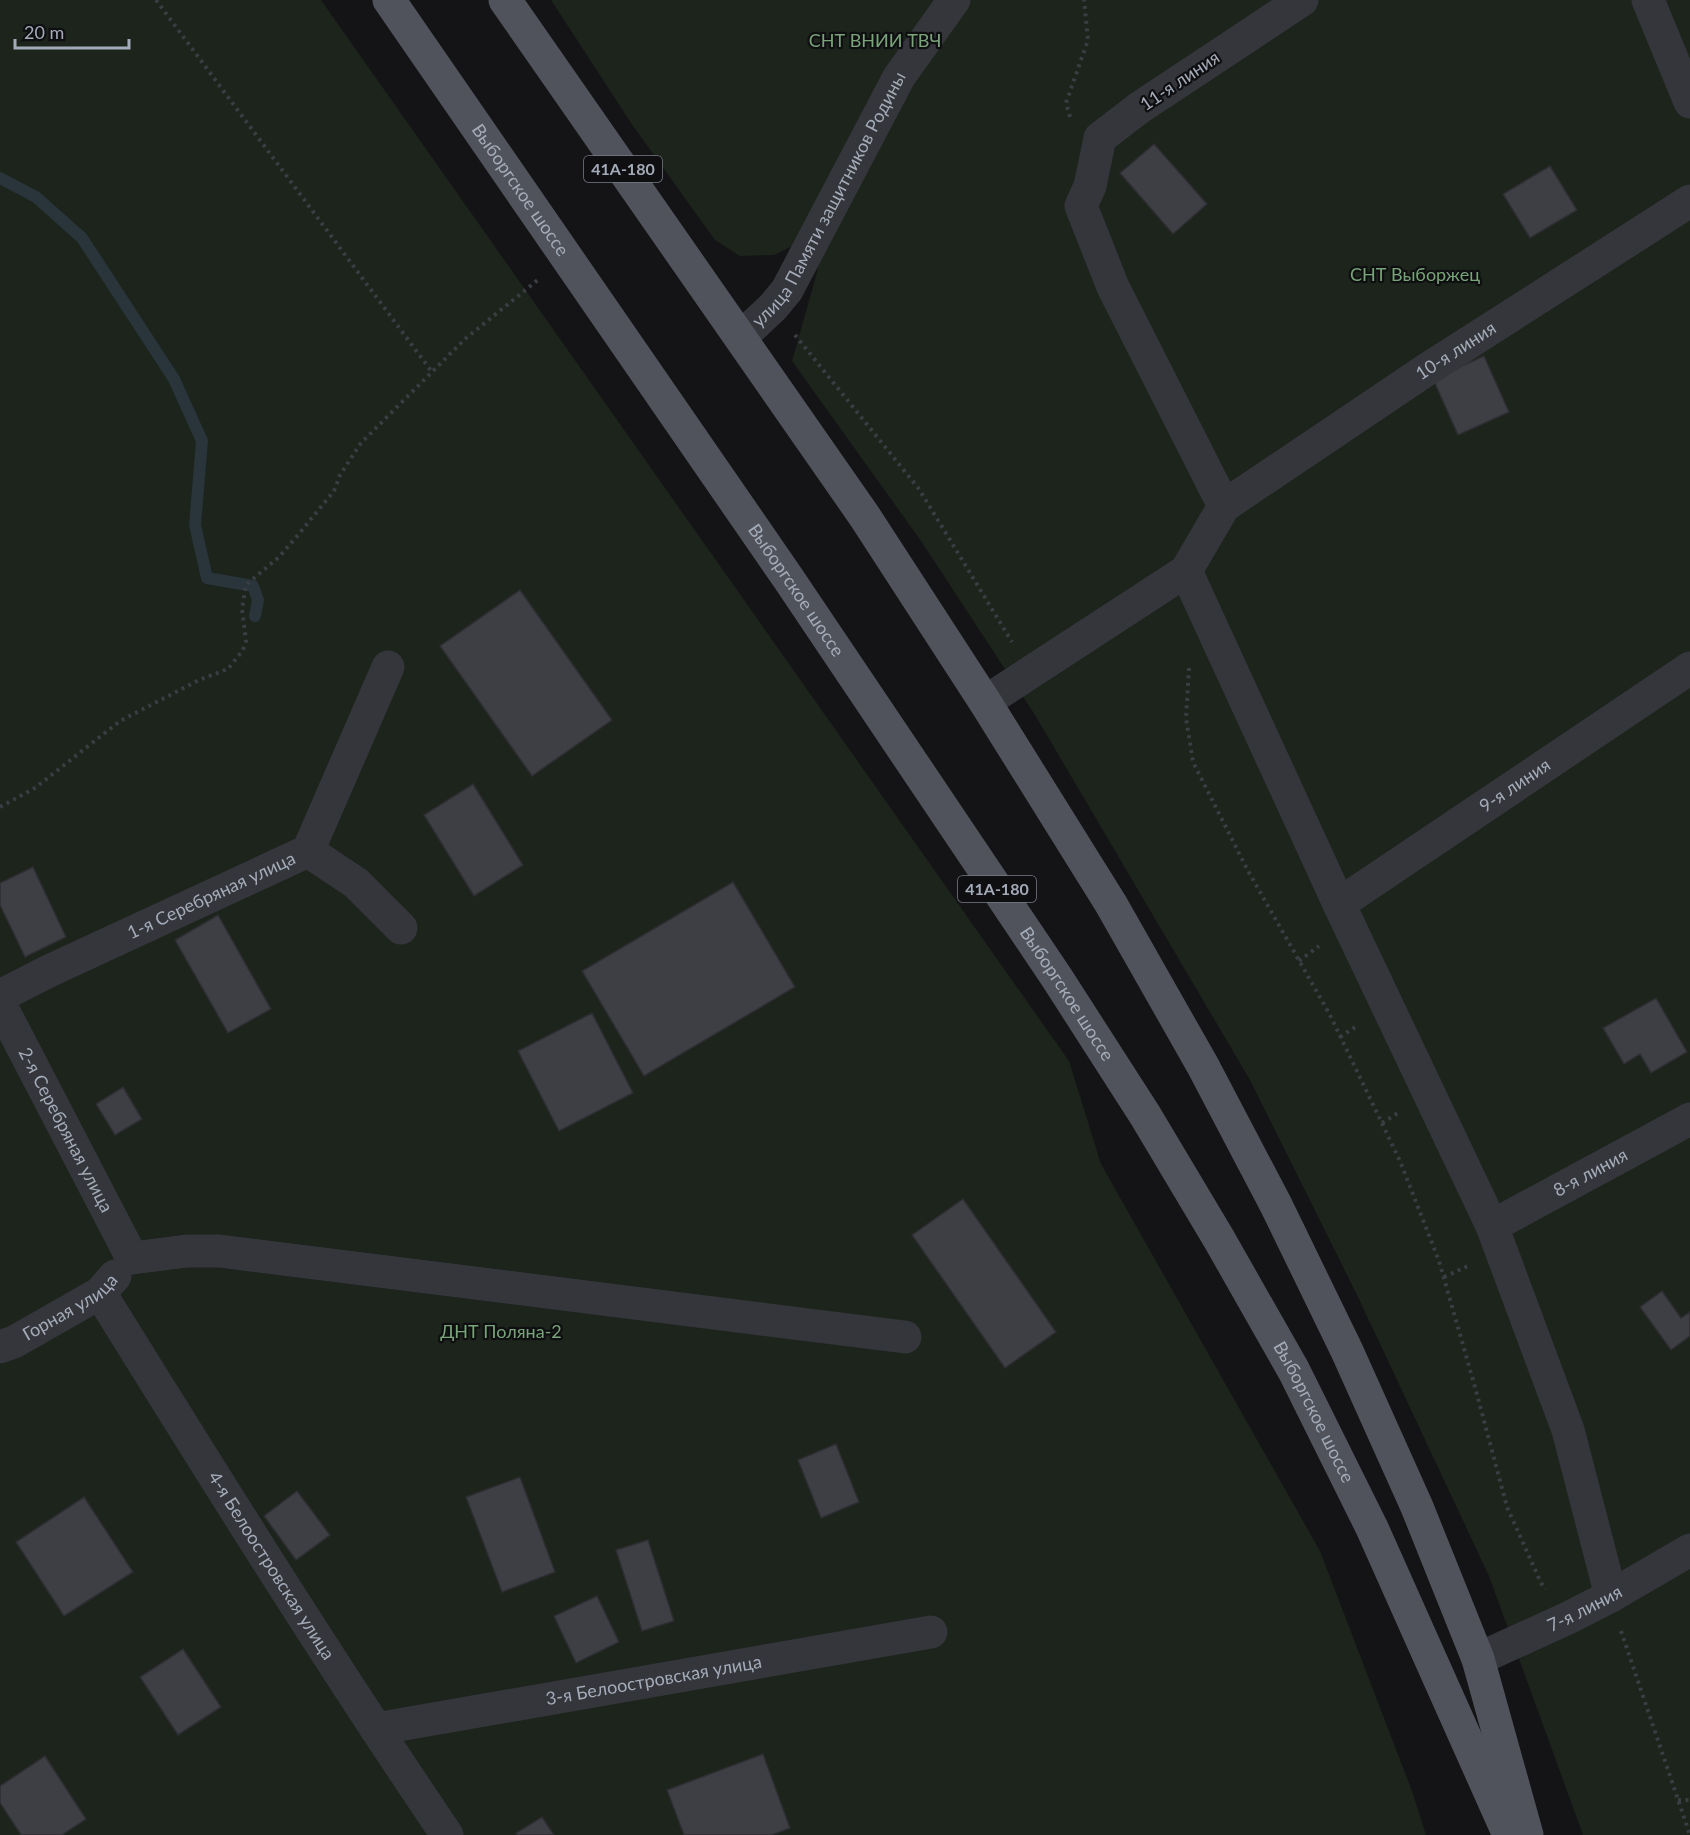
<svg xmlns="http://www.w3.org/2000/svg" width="1690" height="1835" viewBox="0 0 1690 1835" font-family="Lato,sans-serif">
<rect width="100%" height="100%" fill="#141416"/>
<g fill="#1c241c">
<path d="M0,0h321l748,1061 32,103 219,387 92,240 14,44h-1426z"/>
<path d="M551,0h1139v1835h-107l-94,-259 -131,-279 -108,-217 -215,-365 -114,-174 -129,-180 26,-92 -24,-24 -20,10 -34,1 -25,-16 -82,-114z"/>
</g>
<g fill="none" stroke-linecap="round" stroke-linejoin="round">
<path stroke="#29343b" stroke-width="12" d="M0,178l36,19 46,41 92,141 28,62 -7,84 12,53 46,8 5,14 -3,16"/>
</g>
<g fill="#3e3f44" stroke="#2e2e32" stroke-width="1.5">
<path d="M1154,144l53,60 -34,30 -53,-61z"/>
<path d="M1550,166l27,44 -47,28 -27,-44z"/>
<path d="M1484,356l25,56 -51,23 -25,-56z"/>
<path d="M520,590l92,130 -80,56 -92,-130z"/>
<path d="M473,784l50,81 -49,31 -50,-81z"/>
<path d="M33,867l33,70 -41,20 -25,-52v-22z"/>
<path d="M733,882l62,105 -151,89 -62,-105z"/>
<path d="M218,915l53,94 -43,24 -53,-93z"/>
<path d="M1656,998l31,54 -36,21 -11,-19 -16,10 -21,-36z"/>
<path d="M592,1013l41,80 -74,38 -41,-80z"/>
<path d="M123,1087l19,32 -27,16 -19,-31z"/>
<path d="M963,1199l93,133 -51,36 -93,-133z"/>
<path d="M1662,1291l19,27 9,-6v24l-19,14 -31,-43z"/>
<path d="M836,1444l23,58 -38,16 -23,-58z"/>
<path d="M520,1477l35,95 -53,20 -36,-95z"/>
<path d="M297,1491l33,44 -34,25 -32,-44z"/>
<path d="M84,1497l49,75 -69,44 -48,-74z"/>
<path d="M648,1540l26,81 -32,10 -26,-81z"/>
<path d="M597,1596l22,46 -43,21 -22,-47z"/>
<path d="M183,1649l38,58 -43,28 -38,-58z"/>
<path d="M763,1754l27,74 -18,7h-88l-17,-45z"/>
<path d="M45,1756l41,63 -24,16h-41l-21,-32v-17z"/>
<path d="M542,1817l12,18h-37l-1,-2z"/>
</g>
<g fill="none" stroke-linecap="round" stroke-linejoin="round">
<g stroke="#3a3d42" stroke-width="4" stroke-dasharray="3 4.5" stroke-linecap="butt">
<path d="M156,0l276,372"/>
<path d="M1070,117l-4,-14 22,-63 -4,-40"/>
<path d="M795,335l124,154 93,153"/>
<path d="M1189,668l-3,50 7,44 54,107 83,146 70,146 39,100 36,126 32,120 34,76 5,6"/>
<path d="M0,807l35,-19 85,-67 79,-41 29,-11 15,-19 3,-9 -4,-32 4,-24 33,-28 19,-22 36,-44 6,-16 21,-32 104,-104 74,-60"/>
<path d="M1299,961l20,-15"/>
<path d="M1340,1037l17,-11"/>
<path d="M1382,1123l16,-10"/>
<path d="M1444,1277l24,-11"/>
<path d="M1621,1631l69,204"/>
<path d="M1678,1800h12"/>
</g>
<g stroke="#34363b" stroke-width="33">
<path d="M1302,0l-163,108 -39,30 -10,48 -9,20 32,81 111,219 -38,65 153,333 153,322 76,204 43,166"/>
<path d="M1648,0l42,102"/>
<path id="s1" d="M741,337l32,-30 14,-17 112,-213 55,-77"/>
<path id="s2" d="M1224,506l202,-136 264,-169"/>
<path d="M985,702l201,-131"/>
<path d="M308,851l48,32 45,45"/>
<path id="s3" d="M1339,904l351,-236"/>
<path id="s4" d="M0,996l49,-25 259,-120 80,-184"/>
<path id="s5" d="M0,1004l132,254"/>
<path id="s6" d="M1492,1226l198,-107"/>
<path d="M132,1258l55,-7h32l686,86"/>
<path id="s7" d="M100,1293c113,182 227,365 347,542"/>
<path id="s8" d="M0,1347l14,-5 86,-49 15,-17"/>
<path id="s9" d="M1478,1659l90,-41 43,-22 79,-46"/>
<path id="s10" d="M376,1729l555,-97"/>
</g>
<g stroke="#50535b" stroke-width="33">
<path id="s11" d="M389,0l399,578 269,400 88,137 74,124 75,132 78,157 137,307"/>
<path d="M505,0l360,517 120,185 126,202 92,162 73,139 71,146 70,156 61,152 49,176"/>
</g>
</g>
<g text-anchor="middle" stroke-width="4.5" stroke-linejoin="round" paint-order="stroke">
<g fill="#0f0f11" stroke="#777c86" stroke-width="1.5">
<rect x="584" y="156" width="78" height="26" rx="4.5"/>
<rect x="958" y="876" width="78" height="26" rx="4.5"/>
</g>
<g font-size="16" font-weight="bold" fill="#a4abb8">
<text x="623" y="175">41А-180</text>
<text x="997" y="895">41А-180</text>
</g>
<g font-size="18" fill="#79a479" stroke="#0f0f11">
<text x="875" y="47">СНТ ВНИИ ТВЧ</text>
<text x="1415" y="281">СНТ Выборжец</text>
<text x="501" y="1338">ДНТ Поляна-2</text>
</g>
<g font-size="18" fill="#a4abb8" stroke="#0f0f11">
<text transform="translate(1180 81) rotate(-34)" y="6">11-я линия</text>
<text dy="6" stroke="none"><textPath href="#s11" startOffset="231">Выборгское шоссе</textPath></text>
<text dy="6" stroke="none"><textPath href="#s1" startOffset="165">улица Памяти защитников Родины</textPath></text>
<text dy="6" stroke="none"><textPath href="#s2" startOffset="279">10-я линия</textPath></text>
<text dy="6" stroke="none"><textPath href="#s11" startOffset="717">Выборгское шоссе</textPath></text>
<text dy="6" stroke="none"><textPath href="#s3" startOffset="212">9-я линия</textPath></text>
<text dy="6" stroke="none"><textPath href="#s4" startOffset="234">1-я Серебряная улица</textPath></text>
<text dy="6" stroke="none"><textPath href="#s11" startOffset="1203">Выборгское шоссе</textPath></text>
<text dy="6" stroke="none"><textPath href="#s5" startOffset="142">2-я Серебряная улица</textPath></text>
<text dy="6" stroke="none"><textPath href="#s6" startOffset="112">8-я линия</textPath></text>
<text dy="6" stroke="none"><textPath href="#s8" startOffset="81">Горная улица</textPath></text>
<text dy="6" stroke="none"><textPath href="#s11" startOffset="1689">Выборгское шоссе</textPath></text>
<text dy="6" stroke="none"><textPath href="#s7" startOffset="322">4-я Белоостровская улица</textPath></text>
<text dy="6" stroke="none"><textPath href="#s9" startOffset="118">7-я линия</textPath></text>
<text dy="6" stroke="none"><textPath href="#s10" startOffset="282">3-я Белоостровская улица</textPath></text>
</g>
</g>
<path d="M15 39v9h114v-9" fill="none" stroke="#a4abb8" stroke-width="3"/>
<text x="24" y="39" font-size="18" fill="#a4abb8" stroke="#0f0f11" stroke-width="4.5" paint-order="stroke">20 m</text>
</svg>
